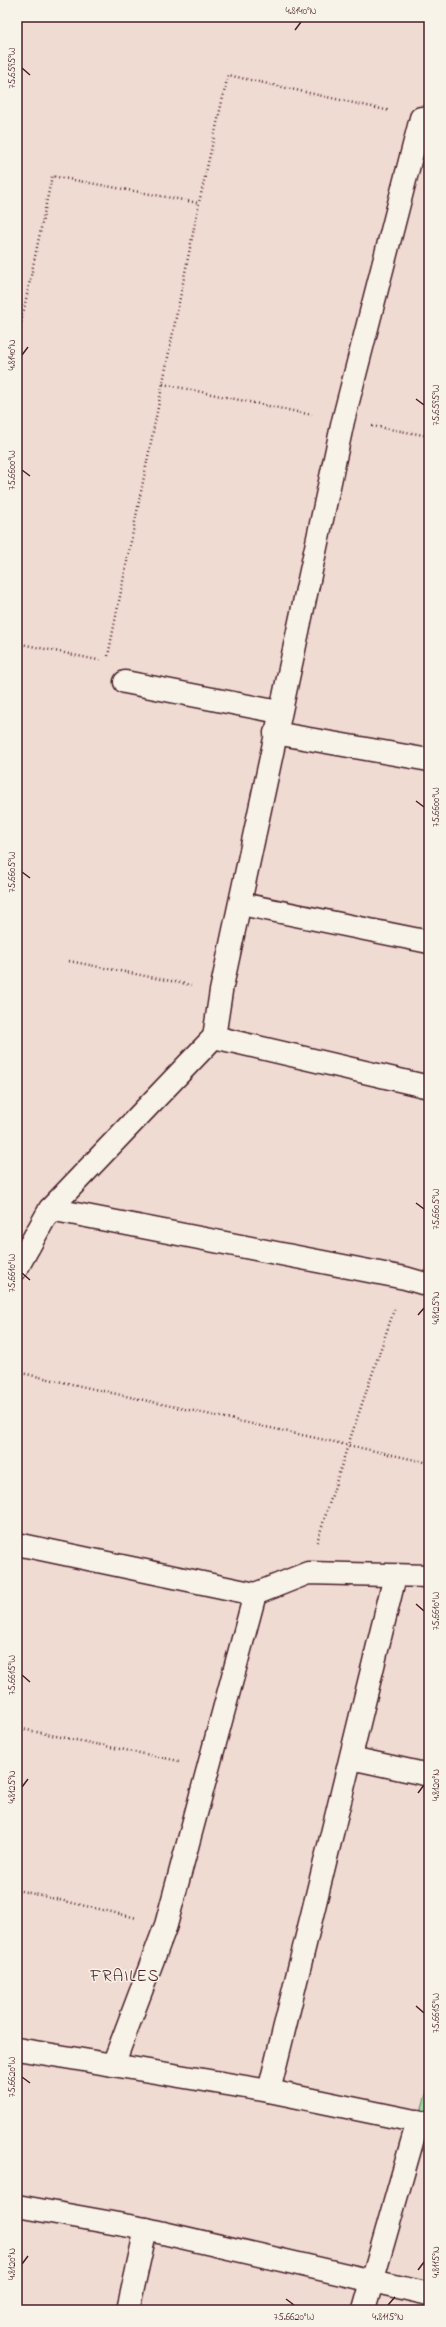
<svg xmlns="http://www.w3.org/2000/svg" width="446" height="2327" viewBox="0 0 446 2327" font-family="'Indie Flower',sans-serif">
<rect width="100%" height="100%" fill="#efdbd2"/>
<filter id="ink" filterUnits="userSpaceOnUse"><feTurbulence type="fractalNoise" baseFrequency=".025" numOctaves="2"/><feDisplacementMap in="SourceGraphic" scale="8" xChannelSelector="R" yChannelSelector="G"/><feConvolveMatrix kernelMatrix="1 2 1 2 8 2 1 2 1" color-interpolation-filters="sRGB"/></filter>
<g filter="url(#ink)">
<path fill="#9bdaa3" stroke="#727c67" d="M429,2084v40l-11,-3z"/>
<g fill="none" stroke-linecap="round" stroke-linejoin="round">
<g stroke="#4a1f2b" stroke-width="25">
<g id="minor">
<path d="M125,682l154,30"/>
<path d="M275,733l154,27"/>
<path d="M241,904l188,38"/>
<path d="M214,1037l215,50"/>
<path d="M50,1209l355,69 24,7"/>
<path d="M17,1268l33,-59 164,-172 7,-46 122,-570 78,-303"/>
<path d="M17,1544l238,50 53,-21 121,3"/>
<path d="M351,1758l78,17"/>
<path d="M17,2049l252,42 160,33"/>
<path d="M113,2065l53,-140 89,-331"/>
<path d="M269,2091l126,-515"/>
<path d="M17,2206l129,23 283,65"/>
<path d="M128,2310l18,-81"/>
<path d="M364,2310l54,-189"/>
</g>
</g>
<g stroke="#4a1f2b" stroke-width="2.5" stroke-dasharray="1 3" stroke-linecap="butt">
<path d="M17,342l35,-166 147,27"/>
<path d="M163,384l149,31"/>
<path d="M372,426l57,10"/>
<path d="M17,643l85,18"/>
<path d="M108,656l91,-453 29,-128 162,36"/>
<path d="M69,961l122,24"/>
<path d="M17,1372l412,91"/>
<path d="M317,1542l31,-97 47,-138"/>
<path d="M17,1728l162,33"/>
<path d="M17,1890l120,28"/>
<path d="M427,2092l2,-8"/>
</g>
<use href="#minor" stroke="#f7f3e8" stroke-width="22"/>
</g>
</g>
<path fill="none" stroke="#4a1f2b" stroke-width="1.5" d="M295,30l6,-8M22,68l8,7M22,355l6,-8M416,399l8,6M22,470l8,6M416,801l8,6M22,872l8,6M416,1203l8,6M22,1273l8,7M418,1315l6,-7M416,1604l8,7M22,1675l8,7M22,1787l6,-8M418,1793l6,-8M416,2006l8,7M22,2077l8,6M22,2264l6,-8M418,2270l6,-8M286,2299l8,6M388,2305l7,-8"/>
<g text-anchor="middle" stroke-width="3" stroke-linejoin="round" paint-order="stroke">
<g font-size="17" letter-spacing="1" fill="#4a1f2b" stroke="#f7f3e8">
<text x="125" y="1981">FRAILES</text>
</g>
</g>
<rect width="446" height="2327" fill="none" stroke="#f7f3e8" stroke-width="44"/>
<rect x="22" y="22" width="402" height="2283" fill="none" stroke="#4a1f2b" stroke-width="1.5"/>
<g font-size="10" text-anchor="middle" fill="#4a1f2b">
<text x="301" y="14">4.8140°N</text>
<text transform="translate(11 68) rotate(-90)" y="4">75.6595°W</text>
<text transform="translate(11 355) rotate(-90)" y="4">4.8140°N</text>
<text transform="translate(435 405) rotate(-90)" y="4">75.6595°W</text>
<text transform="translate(11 470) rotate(-90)" y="4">75.6600°W</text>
<text transform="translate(435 807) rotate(-90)" y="4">75.6600°W</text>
<text transform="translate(11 872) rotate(-90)" y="4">75.6605°W</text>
<text transform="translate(435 1209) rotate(-90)" y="4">75.6605°W</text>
<text transform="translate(11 1273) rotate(-90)" y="4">75.6610°W</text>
<text transform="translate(435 1308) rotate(-90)" y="4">4.8125°N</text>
<text transform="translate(435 1611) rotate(-90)" y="4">75.6610°W</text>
<text transform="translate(11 1675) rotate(-90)" y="4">75.6615°W</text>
<text transform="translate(435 1785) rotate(-90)" y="4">4.8120°N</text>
<text transform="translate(11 1787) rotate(-90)" y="4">4.8125°N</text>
<text transform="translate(435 2013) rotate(-90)" y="4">75.6615°W</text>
<text transform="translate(11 2077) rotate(-90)" y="4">75.6620°W</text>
<text transform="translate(435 2262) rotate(-90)" y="4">4.8115°N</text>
<text transform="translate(11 2264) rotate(-90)" y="4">4.8120°N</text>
<text x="294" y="2320">75.6620°W</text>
<text x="388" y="2320">4.8115°N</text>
</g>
</svg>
